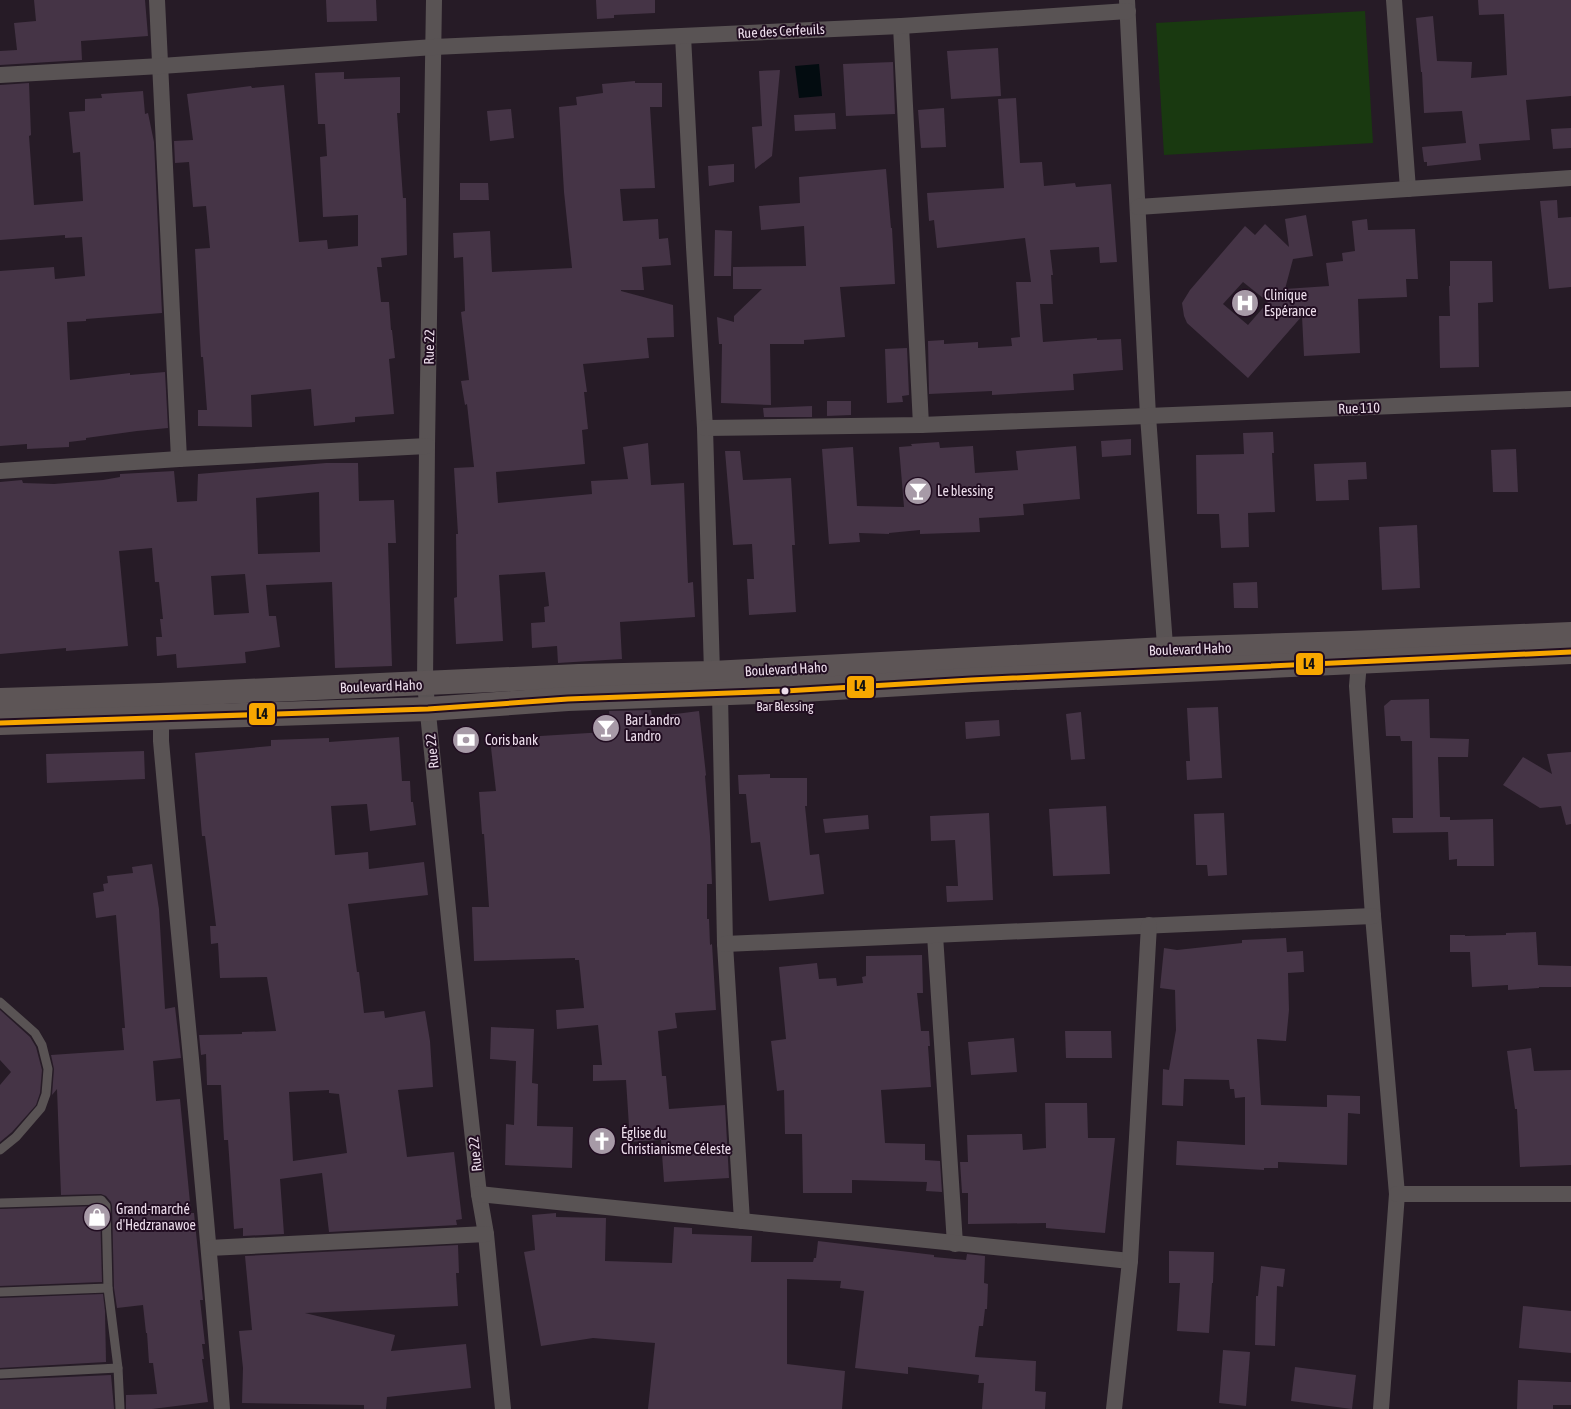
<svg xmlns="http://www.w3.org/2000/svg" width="1571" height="1409" viewBox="0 0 1571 1409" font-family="'Asap Condensed',sans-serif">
<rect width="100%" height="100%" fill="#261b26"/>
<path fill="#193910" d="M1365,11l8,132 -209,12 -8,-132z"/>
<path fill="#030c10" d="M819,64l3,32 -23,2 -4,-32z"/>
<g fill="#453446" fill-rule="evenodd">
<path d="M34,0h111l3,36 -67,5 1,19 -82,5v-14l17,-1 -3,-27 22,-2z"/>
<path d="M326,0h50l1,21 -50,1z"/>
<path d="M596,0h59v13l-41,2v3l-17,1z"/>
<path d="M1478,0h93v96l-45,4 4,40 -51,4 2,16 -54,6v-4h-3l-2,-15 44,-4 -4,-32 -38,2 -2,-41h-1l-5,-54 17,-2 4,45 35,1 -1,16 36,-3 -3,-61 -25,1z"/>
<path d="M998,48l3,48 -50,3 -4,-48z"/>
<path d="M893,62l2,52 -49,2 -3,-52z"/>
<path d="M780,70l-8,86 -17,13 -3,-42 10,-1 -3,-55z"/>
<path d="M344,72v7l56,-2v36h-3l6,85h3l1,57 -26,3 1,9h-5l4,35h8l2,28h1l3,28 -6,1 5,55 -39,3v5l-41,4 -3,-37 -60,6 1,32 -54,-1v-16h9l-4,-53h-2l-6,-108 15,-1 -4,-42 -13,1 -4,-45 -14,1 -1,-22 19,-1 -6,-46 64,-8 1,2 32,-3 15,157 28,-2 1,9 30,-3v-31l-35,2 -3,-60 7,-1 -2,-32h-7l-3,-51z"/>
<path d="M635,81v2h27v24h-12l5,81 -35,1 3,32 35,-2 1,20 9,-1 3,27 -29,2 2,23h-23v1l52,14 1,32 -27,1 2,20 -66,6 4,28h-3l4,37 -6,1 3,34 -89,8 2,31 94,-9 -1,-13 37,-2 -5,-32 25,-4 3,42 33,-2 4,100 5,-1 2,35 -75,5 2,37 -64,4 -1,-17 -25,2 -1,-25 14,-1 -1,-15 5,-1 -4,-34 -46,3 4,66 -47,3 -2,-46 3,-1 -1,-63h2l-4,-66 20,-1 -7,-63 -2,1 -4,-24 8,-1 -8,-68 4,-1 -2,-54 -9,1 -1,-25 37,-2 2,41 80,-4 -8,-76 -5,-85 18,-2 -1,-8 27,-4 -1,-9z"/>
<path d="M29,83l2,52 -2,1 5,69 49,-4 -3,-49 -7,1 -4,-41 16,-1v-12l17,-1 -1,-4 42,-3 2,23 3,-1 6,29 8,171 -76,6v2l-19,1 3,58 60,-7v2l35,-3 3,56 -31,3 -51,7v2l-17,2v5l-42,2v-5l-27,2v-175l54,-4 1,12 30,-3 -3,-39 -17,1v-3l-65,5v-155z"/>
<path d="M1016,98l4,65 22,-1 2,24 31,-3 1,4 35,-3 6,78 -17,1 -1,-16 -49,3 3,25h-2l2,29h-13l3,38 54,-4v2l24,-1 2,31 -50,4 1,16 -82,5v-4l-63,3 -1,-53 16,-1v4l34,-2v6l34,-2 -1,-8 9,-1 -4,-55h15l-6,-44 -88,10 -3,-28 -5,1 -2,-28 77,-5 -6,-89z"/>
<path d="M944,108l2,39 -25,1 -3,-38z"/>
<path d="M511,109l3,29 -24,3 -3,-30z"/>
<path d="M835,113l1,16 -41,2 -1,-16z"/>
<path d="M1571,128v20l-18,1 -2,-20z"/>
<path d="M734,164v18l-25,4 -1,-20z"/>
<path d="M886,169l5,59h1l3,56 -55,3 5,50 -41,3v4h-34l1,61 -50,-2 1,-59h-3l-2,-27 17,5v-6l28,-27h-29v-22l73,-1 -2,-40 -43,4 -2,-24 41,-3 -1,-26z"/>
<path d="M460,183h28l1,17h-29z"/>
<path d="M1557,200l1,18 13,-1v70l-22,2 -9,-88z"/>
<path d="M1306,215l7,41 -20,3 -8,30 44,-3 -3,-23 17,-2 -1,-8 13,-2 -3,-30 15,-2 1,11 47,-1 3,50h-12l1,18 -49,2 2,54 -56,3 -2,-40 -54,62 -61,-55 -3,-7 -2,-13 8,-13 55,-64 10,9 10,-11 24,23 -4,-28zM1243,282l25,20 -20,23 -25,-21z"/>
<path d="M715,230l17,1 -1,45h-17z"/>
<path d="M1450,261h42l1,41 -15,1 1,64 -39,1 -1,-52h11l-1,-30h1z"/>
<path d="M907,348l2,47 -7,1 1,6 -16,1 -2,-54z"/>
<path d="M827,401h24v14l-24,1z"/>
<path d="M812,406v11h-48l-1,-9z"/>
<path d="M1273,432l1,21h-2l3,59 -27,1 1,34 -28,1 -2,-34h-22l-1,-59 48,-1 -1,-21z"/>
<path d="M1131,439v16l-29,2 -1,-16z"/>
<path d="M939,442l1,6 33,-2 2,27 43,-3 -2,-19 60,-5 4,53 -57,5 1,11 -45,3 1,14 -60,2v-4l-31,3v1l-30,-1 1,9 -31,2 -7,-95 31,-2 4,59 47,1 -5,-60 13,-1 -1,-2z"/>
<path d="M1516,449l2,43h-25l-2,-42z"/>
<path d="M725,451h15l3,29 48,-2 4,67h-3l4,67 -47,3 -2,-36h7l-2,-35 -19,1z"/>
<path d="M1366,462l1,17 -19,1 1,20 -33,1 -2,-37z"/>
<path d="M326,463h32l1,38 35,-1 2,43h-8l4,123 -57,2 -3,-86 -66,3 3,31h7l4,31 -35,5 1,11 -69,5 -1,-14 -19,2 -1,-19h6l-2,-18h3l-4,-37h-4l-3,-34 -33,3 9,95 -62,5v-3l-66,6v-172l22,-2 1,3 31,1 49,-4 17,-3v-3l54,-3 3,31 20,-1 1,-27zM319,492l1,60 -62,2 -2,-56zM245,574l4,39 -35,2 -3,-39z"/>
<path d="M1417,525l3,63 -38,2 -3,-63z"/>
<path d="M1257,582l1,26h-24l-1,-25z"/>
<path d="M1429,699l1,39 39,1 -1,18h-30l2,60h10v3l43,-1 1,47h-37v-7l-8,1 -1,-28 -55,1 -1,-15h21l-1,-77h-11l-1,-5h-14l-2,-30 7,-6z"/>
<path d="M1218,707l4,71 -35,2 -1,-19h4l-3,-53z"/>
<path d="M651,710l1,7 47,-6 7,64 -1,1 5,60 2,48h-5v35h2l1,26 2,-1 4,66 -41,3 2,15 -19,3 4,45h4l3,33 56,-4 4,73 -65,4 -3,-42 -31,2 -4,-62 -33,1v-16h9l-4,-40 -41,4 -1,-19 28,-2 -5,-48h-4v-2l-101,3 -2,-54h17l-5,-73h-2l-3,-42 17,-1 -6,-52 115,-7 -1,-12 6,-1 -1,-8z"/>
<path d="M1081,712l4,47 -14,1 -5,-46z"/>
<path d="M999,720l1,16 -34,3 -1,-17z"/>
<path d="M399,737l3,44h8l1,21h2l3,23 -46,6 -3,-27 -36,2 4,49 33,-3 1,17 55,-7 4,33 -80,9 9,68h2l5,41 20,-2 1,7 40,-7 5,30 3,46 -35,3 9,67 47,-5 8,67 -6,1 1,5 -128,7 -7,-59 -42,6 4,55 -41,2v-8l-9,1 -6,-89h-4l-3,-55h-14l-1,-31 -5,1 -2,-20 43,-1v-2l34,-1 -9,-54 -47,1 -2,-35 -7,1 -1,-18h6l-11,-90h-3l-7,-83 76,-7v-6l58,-2v4zM329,1090v3l10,1 8,59 -54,8 -4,-69z"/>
<path d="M144,751l1,28 -98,4 -1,-29z"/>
<path d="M1571,752v72l-5,1 -5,-19 -21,2 -37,-23 20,-28 29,17 -5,-20z"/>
<path d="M770,774v4h37v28h-2l5,49 9,-1 5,40 -55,7 -9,-59 -9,1 -5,-49h-7l-1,-19z"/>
<path d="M1106,806l4,68 -57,2 -4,-67z"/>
<path d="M989,813l4,87 -46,2 -1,-16h12l-3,-46 -24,1 -1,-25z"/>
<path d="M1224,813l3,62 -19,1 -1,-11h-11l-2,-51z"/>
<path d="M868,815l1,14 -44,4 -2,-14z"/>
<path d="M152,864l7,45 6,100 10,-2 6,51 -28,3 3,40 24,-2 11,114h3l9,87h-3l5,44h-3l2,15h-2l6,43 -56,7h-26v-14l31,-1 -4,-31h-4l-2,-30h-1l-3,-28 -26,3 -3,-20 -2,-82 -1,-4 -5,-6 -5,-2 -40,1 -4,-106 -5,6 2,-26 -3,-14 73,-5 -2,-22h3l-9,-113 -20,3 -3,-25 11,-2 -1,-7 5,-1 -1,-7 26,-3 -1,-6z"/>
<path d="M1536,932l2,33 33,1v21h-32v1l-31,2v-5l-36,2 -2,-35h-20v-17h15v1l41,-1v-2z"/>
<path d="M1286,938l1,14 16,-1 1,21 -16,1 1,37 -3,31 -29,-2 4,66 66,2v-12l33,1v18l-12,-1 -1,52 -69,-3v6h-14v2l-88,-5 1,-24 68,4v-48l-10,1 -1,-9h-4l-1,-9 -45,-1 -1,27 -21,-1 1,-36 6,1 7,-40 -1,-40 -15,-2 4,-40 13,2 65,-7v-3z"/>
<path d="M922,955l1,38h-6l4,38h8l1,15h-2l3,41 -50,3 4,53 40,1v16l15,1 2,31 -16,-1 1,-9 -75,-2v13h-49l-1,-59h-17l-1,-44 -7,1 -6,-50 15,-2 -7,-72 38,-4 2,16 17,-1 1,8 26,-3 -1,-6 4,-1v-20z"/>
<path d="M0,1010l30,27 6,10 6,23 -2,23 -4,12 -24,27 -12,10v-57l11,-13 -11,-12z"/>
<path d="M491,1027l43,2 -2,54 6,1 -1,42 36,1 -1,41 -67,-3 1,-41 8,1 2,-64 -26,-2z"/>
<path d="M1065,1031h46l1,27h-46z"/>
<path d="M1014,1038l3,34 -46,3 -3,-33z"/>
<path d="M1531,1048l3,23 37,-1v95l-51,2 -3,-58h-2l-8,-58z"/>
<path d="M1045,1103h42l1,35h27l-10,95 -59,-5v-5l-78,1v-31h-6l-2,-31h8l-1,-27 55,-1 1,16 23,-2z"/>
<path d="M98,1206l2,2 2,74 -102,4v-77z"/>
<path d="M556,1213v4l50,1 -1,43 67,2 2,-36 18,1v6l60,2 -1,26h62l1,-4h2l2,-17 116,14v2l32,3 1,-6 18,2 -1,27 4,1 -1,25h-2l-2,17h-4l-4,31 61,4 -1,30 11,1 -1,17h-63l2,-26h-6l1,-8 -71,-8v7l-53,-6 9,-77 -24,-3 1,-7 -54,-2v85l58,7 -3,38h-194l7,-66 -62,-5 -52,8 -17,-94 11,-2 -3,-35z"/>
<path d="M458,1245l1,28h-3l2,33 -153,7 90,22 -4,16 75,-7 5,44 -84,9 -1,12h-22v-4l-122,-2 1,-35 -4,-37 13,-1 -7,-74z"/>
<path d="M1169,1251l45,1 -1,31h-1l-3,50 -32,-2 3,-48h-11z"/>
<path d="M1261,1266l24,3 -2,18 -6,-1 -2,60 -20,-1 1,-49h2z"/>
<path d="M103,1294l2,17 1,51 -106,6v-70z"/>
<path d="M1523,1306l48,5v42l-52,-5z"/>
<path d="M1223,1350l27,2 -4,54 -27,-3z"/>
<path d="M1295,1367l61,8 -4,34 -61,-8z"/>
<path d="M111,1375l3,34h-114v-29z"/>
<path d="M1518,1380l53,2v23h-18v4h-36z"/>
</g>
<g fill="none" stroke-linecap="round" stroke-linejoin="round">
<g stroke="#595354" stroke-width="9">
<path d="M0,1002l35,31 7,12 6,24 -2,25 -5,14 -25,29 -16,13"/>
<path d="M0,1203l101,-3 5,6 2,82 10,80 2,41"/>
<path d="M0,1292l108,-4"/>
<path d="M0,1374l118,-6"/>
</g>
<g stroke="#595354" stroke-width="16">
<path d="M157,0l22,459"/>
<path d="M434,0l-7,446 -2,238 27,264 27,246 7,40 17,175"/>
<path d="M1127,0l21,416 18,243"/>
<path d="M1394,0l14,189"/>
<path d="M901,26l20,399"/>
<path d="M683,36l11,211 11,181 7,245"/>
<path d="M0,75l161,-9 273,-19 467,-21 227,-15"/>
<path d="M1138,207l433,-29"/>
<path d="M705,428l216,-3 650,-26"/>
<path d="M0,471l179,-12 248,-13"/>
<path d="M1359,662l-2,24 16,230 24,278 -16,215"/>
<path d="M720,694l5,250 17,277"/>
<path d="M161,718v23c20,223 44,445 61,668"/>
<path d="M935,935l20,309"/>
<path d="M725,944l648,-28"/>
<path d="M479,1194l651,67"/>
<path d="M1397,1194h174"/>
<path d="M209,1248l277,-14"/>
<path d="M1114,1409l16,-148 19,-336"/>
</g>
<g stroke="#5d5556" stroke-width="24">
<path d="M0,700l159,-5 420,-19 133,-3 453,-24 185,-6 221,-9"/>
<path d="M0,723l428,-14 140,-10 217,-8 186,-11 600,-28"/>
</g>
<g stroke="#210d21" stroke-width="9">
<path id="bus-1" d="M0,723l428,-14 140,-10 217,-8 186,-11 600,-28"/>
</g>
<use href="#bus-1" stroke="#f7a600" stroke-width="5"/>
</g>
<defs>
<g id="hospital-disc" transform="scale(1.4375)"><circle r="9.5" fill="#a79aa7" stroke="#210d21"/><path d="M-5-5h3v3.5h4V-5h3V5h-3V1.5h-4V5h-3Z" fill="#fff"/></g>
<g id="bar-disc" transform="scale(1.4375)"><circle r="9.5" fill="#a79aa7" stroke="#210d21"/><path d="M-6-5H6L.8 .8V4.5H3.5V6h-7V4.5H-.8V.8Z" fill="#fff"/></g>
<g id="bank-disc" transform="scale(1.4375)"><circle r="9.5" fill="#a79aa7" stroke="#210d21"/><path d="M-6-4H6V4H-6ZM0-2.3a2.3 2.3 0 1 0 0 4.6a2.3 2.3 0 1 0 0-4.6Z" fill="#fff"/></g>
<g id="church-disc" transform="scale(1.4375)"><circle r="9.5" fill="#a79aa7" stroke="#210d21"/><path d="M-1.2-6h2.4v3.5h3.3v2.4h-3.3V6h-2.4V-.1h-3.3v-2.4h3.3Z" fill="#fff"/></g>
<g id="shop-disc" transform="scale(1.4375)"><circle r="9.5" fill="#a79aa7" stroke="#210d21"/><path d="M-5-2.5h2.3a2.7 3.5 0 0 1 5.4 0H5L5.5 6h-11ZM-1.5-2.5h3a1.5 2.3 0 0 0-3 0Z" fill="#fff"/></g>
</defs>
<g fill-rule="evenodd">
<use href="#hospital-disc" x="1245" y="303"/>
<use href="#bar-disc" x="918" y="491"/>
<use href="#bar-disc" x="606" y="728"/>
<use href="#bank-disc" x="466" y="740"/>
<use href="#church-disc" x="602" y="1141"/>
<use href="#shop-disc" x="97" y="1217"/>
</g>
<circle fill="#eddeec" stroke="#210d21" stroke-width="2" cx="785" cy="691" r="4.5"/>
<g text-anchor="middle" stroke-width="4" stroke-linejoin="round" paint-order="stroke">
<g font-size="13" fill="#eddeec" stroke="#210d21">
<text x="785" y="711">Bar Blessing</text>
</g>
<g font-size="14" fill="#eddeec" stroke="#210d21">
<text transform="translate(781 31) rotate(-3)" y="5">Rue des Cerfeuils</text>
<text transform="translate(429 347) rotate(-89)" y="5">Rue 22</text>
<text transform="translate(1359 408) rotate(-2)" y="5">Rue 110</text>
<text transform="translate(1190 649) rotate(-2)" y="5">Boulevard Haho</text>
<text transform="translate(786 669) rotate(-3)" y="5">Boulevard Haho</text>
<text transform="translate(381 686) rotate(-2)" y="5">Boulevard Haho</text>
<text transform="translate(432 751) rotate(-96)" y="5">Rue 22</text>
<text transform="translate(475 1154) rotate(-96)" y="5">Rue 22</text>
</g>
<g font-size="14" fill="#eddeec" stroke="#210d21" text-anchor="start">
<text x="1264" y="300">Clinique<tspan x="1264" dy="16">Espérance</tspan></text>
<text x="937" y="496">Le blessing</text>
<text x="625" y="725">Bar Landro<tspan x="625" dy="16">Landro</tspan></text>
<text x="485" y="745">Coris bank</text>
<text x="621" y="1138">Église du<tspan x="621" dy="16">Christianisme Céleste</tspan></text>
<text x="116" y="1214">Grand-marché<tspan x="116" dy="16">d'Hedzranawoe</tspan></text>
</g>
</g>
<g stroke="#210d21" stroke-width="2">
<rect x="1295" y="652" width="29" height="24" rx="5" fill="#f7a600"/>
<rect x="846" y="675" width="29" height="24" rx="5" fill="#f7a600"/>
<rect x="248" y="702" width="28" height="24" rx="5" fill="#f7a600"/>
</g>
<g font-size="14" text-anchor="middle" font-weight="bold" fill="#111">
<text x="1309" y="669">L4</text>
<text x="860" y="691">L4</text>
<text x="262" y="719">L4</text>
</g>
</svg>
